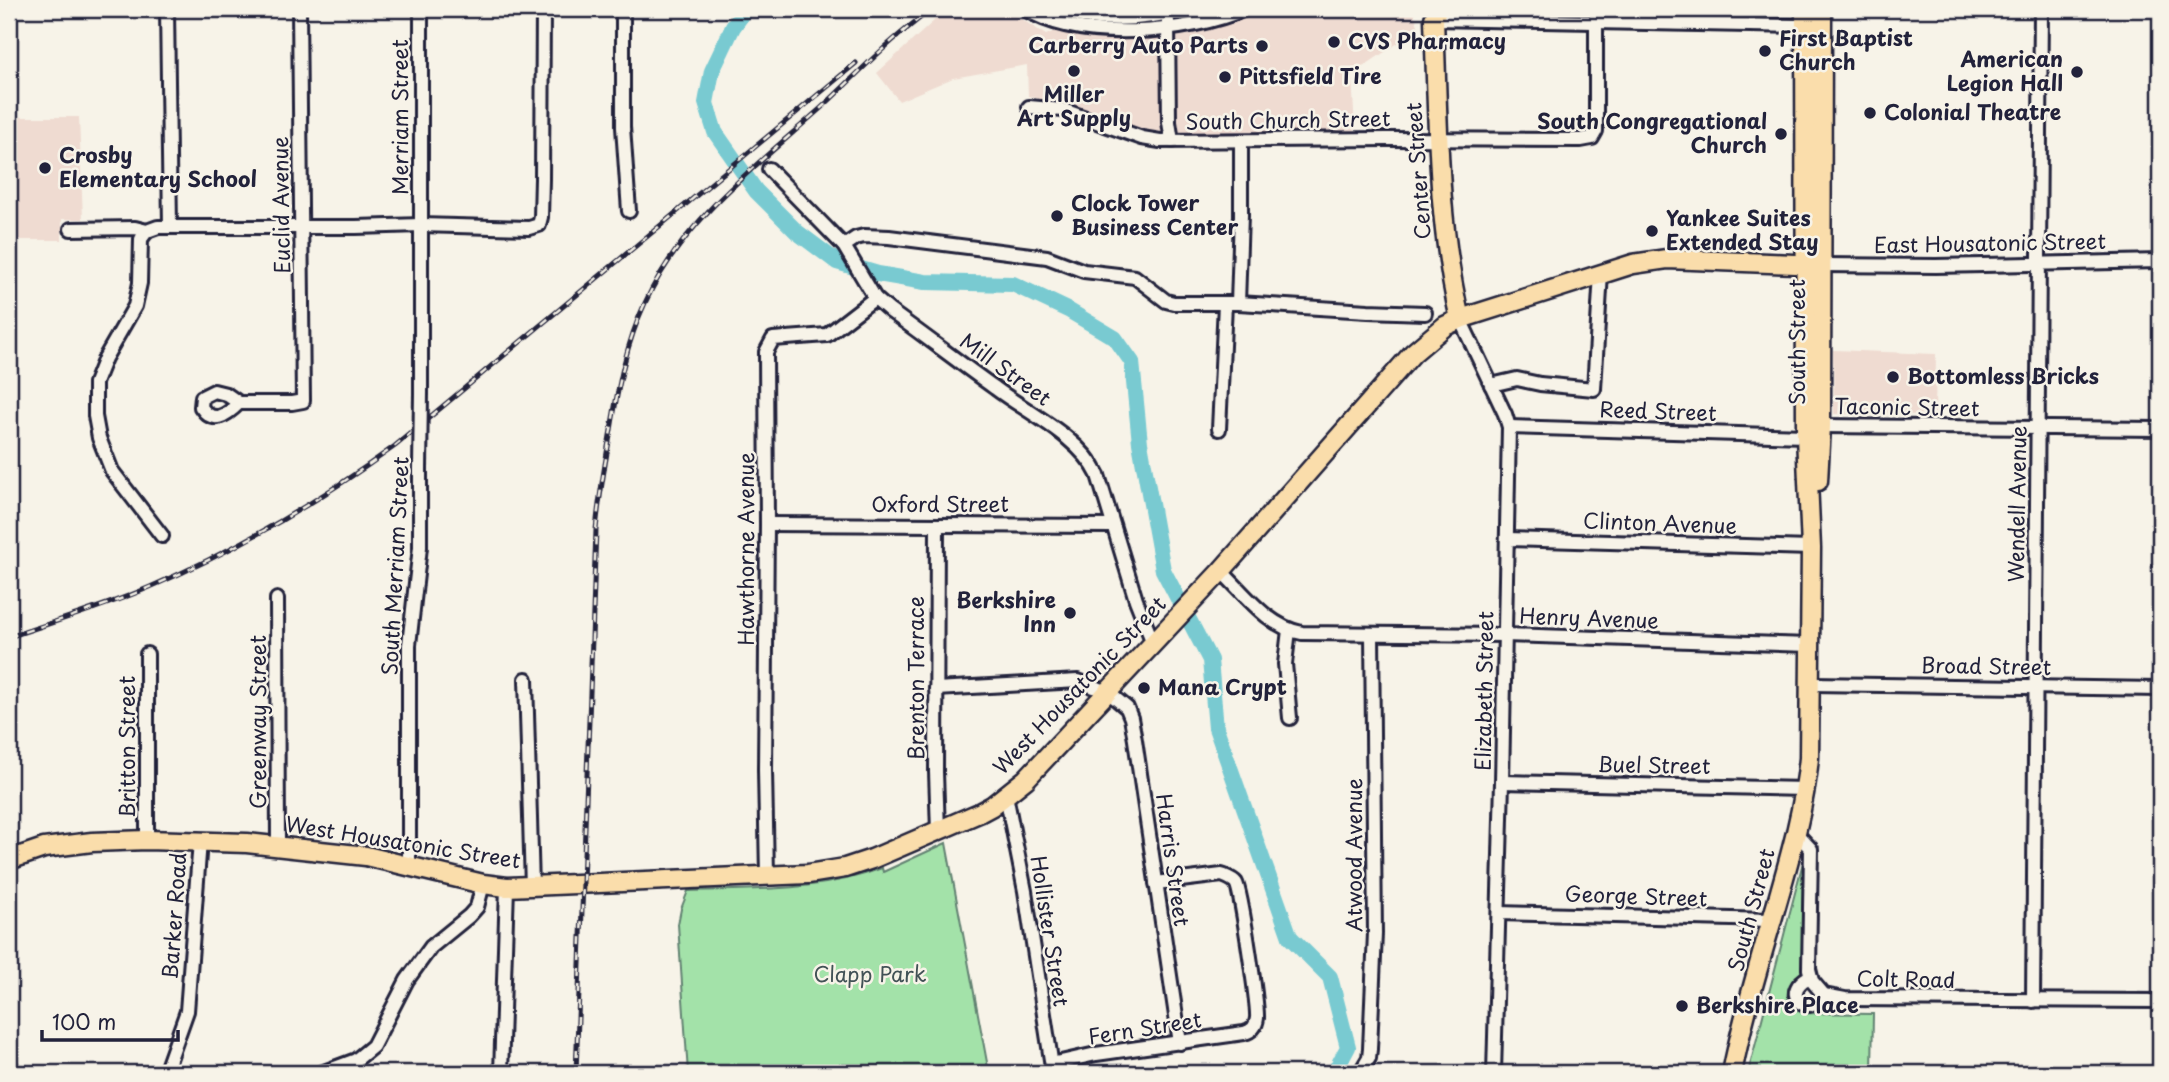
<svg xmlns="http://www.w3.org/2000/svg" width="2169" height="1082" viewBox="0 0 2169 1082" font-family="'Playpen Sans',sans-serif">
<rect width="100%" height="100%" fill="#f7f3e8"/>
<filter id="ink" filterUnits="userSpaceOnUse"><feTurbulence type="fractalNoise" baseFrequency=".0143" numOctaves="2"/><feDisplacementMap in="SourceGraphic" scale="14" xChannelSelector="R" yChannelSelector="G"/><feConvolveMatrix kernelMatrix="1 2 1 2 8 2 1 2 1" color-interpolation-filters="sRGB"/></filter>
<g filter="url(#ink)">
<g fill="#efdbd1">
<path d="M947,9h59l40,26 57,-26h310l6,20 -67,45 3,58h-201l-126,-36 -1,-31 -74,13 -54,23 -22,-28z"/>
<path d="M9,117h70l4,102h-21v21h-53z"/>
<path d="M1833,350l103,4 -1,61 -101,-1z"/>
</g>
<g fill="#a3e2a9" stroke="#628272" stroke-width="2">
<path d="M946,843l43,230h-301l-10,-149 3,-15 7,-18c65,-2 132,1 194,-23l1,4z"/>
<path d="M1803,862l-1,151 71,1 -1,59h-124z"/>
</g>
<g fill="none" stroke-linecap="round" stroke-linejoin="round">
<path stroke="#79cad1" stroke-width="16" d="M746,9l-13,18 -21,44 -6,32 9,29 41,59 41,41 40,30 41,12 47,8 88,2 55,26 47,28 17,24 8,81 23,127 47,90 6,68 74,209 40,40 18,70 -14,26"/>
<g stroke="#22223b" stroke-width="18">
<g id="minor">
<path d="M167,9l3,218"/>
<path d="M623,9v118l6,84"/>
<path d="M1025,9c55,34 163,25 220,0"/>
<path d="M1056,9c42,15 89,11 132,0"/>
<path d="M1434,19l371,7 5,4"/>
<path d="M1168,21l1,101 3,19"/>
<path d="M1029,107l34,3 79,28 18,3 228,-2 193,1 11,-2 4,-7v-122"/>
<path d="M769,169l75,77 31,52 15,13c35,25 70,52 105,77 33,25 85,49 103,87l38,125 17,43"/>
<path d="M71,229l64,-1 12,3 11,-4h198l65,-2 108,3 10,-3 2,-8 1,-38 1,-170"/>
<path d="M147,231l-6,8 -1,44 -5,23 -30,52 -10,25v33l4,22 13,33 50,65"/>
<path d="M844,246l12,-8 8,-2 25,1 158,20 37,14 51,6 31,24 8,2h64l3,-88v-73"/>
<path d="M1821,265l115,1 224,-5"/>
<path d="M1238,303l130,8 57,2"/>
<path d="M1460,319l45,95 4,13 -7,355 -8,291"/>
<path d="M1491,385l26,-6 23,5 54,5 7,-116"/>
<path d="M421,393v-384"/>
<path d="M239,403c-13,13 -26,22 -38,4l1,-10 12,-6 12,3 13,9h53l11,-2 -4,-392"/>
<path d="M1821,426l339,3"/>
<path d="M1509,427l297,9"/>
<path d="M1219,429l6,-125"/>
<path d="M767,524l346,2"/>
<path d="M937,525l-1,247 2,59"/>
<path d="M1508,539l303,9"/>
<path d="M1221,571c24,23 47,56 81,62l203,2 306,10"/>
<path d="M277,599l1,246"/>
<path d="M1289,630l-4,34 5,54"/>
<path d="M147,654v186"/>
<path d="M526,679l6,208"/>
<path d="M1811,684l349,5"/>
<path d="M936,689l142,-8 30,11 19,16 4,10 4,22 45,303"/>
<path d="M1502,782l304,7"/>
<path d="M1006,795l19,96 28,182"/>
<path d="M1796,833l15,16 -2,120 3,12 12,14 21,4 315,2"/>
<path d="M409,867v-222l11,-98v-78"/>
<path d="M767,876l-2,-106 2,-246 -1,-172 7,-13 54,-4 48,-37"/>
<path d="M1499,913l272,7"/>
<path d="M1810,976c-5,3 -11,7 -13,12 -4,8 3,18 12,17 5,-1 11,-6 15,-10"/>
<path d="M2033,1001l8,-992"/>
<path d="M1052,1064l44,-10 148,-21c8,-2 12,-6 13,-15 1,-12 -16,-128 -21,-135 -3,-4 -9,-6 -14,-8l-66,8"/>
<path d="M9,1065l7,8"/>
<path d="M165,1073l22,-62 13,-170"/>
<path d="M321,1073l35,-13 17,-14 34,-66 24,-33 38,-31 8,-9 6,-23"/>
<path d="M501,1073l6,-186"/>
<path d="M1360,1073l9,-15 1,-9 5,-116 -3,-299"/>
</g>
</g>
<g stroke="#22223b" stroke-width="23">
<g id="highway">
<path d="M1437,9l-3,10c4,100 3,203 26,300"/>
<path d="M1818,481l3,-55 1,-417"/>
<path d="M9,860l35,-12 48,-6 55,-2 100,3 119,13 117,28 24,3 301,-13 37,-6 27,-9 107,-46 13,-7 34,-27 195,-208 192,-218 32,-27 15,-7 173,-55 34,-5 154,6"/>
<path d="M1732,1073c11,-56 28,-112 44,-167 14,-49 28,-97 33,-148l2,-210 -5,-112 -1,-427"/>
</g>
</g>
<use href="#minor" stroke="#f7f3e8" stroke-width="12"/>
<use href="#highway" stroke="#faddab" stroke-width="18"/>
<g stroke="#22223b" stroke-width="5">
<g id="rail">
<path d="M9,637c47,-16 95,-30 141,-50 87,-37 169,-86 245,-141l461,-383"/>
<path d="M576,1073l20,-543c3,-34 9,-66 15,-100 7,-43 15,-86 34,-127 38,-83 110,-136 176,-195 21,-19 40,-39 61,-58 16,-15 33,-28 49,-41"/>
</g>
</g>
<use href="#rail" stroke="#f7f3e8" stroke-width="2.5" stroke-dasharray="8" stroke-linecap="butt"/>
<g stroke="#22223b" stroke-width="18" stroke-linecap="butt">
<path id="minor-bridge" d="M420,469l1,-76"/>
</g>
<use href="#minor-bridge" stroke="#f7f3e8" stroke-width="12"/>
</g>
</g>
<g fill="#22223b" stroke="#f7f3e8" stroke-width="2.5">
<circle cx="1334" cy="42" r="7"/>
<circle cx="1262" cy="46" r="7"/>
<circle cx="1765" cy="51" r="7"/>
<circle cx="1074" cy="71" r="7"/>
<circle cx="2077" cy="72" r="7"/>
<circle cx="1225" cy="77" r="7"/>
<circle cx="1870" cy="113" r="7"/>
<circle cx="1781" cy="134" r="7"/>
<circle cx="45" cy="168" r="7"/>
<circle cx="1057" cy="216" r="7"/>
<circle cx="1652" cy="231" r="7"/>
<circle cx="1893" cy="377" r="7"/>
<circle cx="1070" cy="613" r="7"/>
<circle cx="1144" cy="688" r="7"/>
<circle cx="1682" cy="1006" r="7"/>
</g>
<g text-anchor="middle" stroke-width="5" stroke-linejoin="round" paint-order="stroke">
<g font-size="21" font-weight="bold" fill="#22223b" stroke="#f7f3e8" text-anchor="start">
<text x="1779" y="46">First Baptist<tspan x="1779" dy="24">Church</tspan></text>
<text x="1348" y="49">CVS Pharmacy</text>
<text x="1248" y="53" text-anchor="end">Carberry Auto Parts</text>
<text x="2063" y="67" text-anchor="end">American<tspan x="2063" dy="24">Legion Hall</tspan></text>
<text x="1239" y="84">Pittsfield Tire</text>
<text x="1074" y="102" text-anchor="middle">Miller<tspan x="1074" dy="24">Art Supply</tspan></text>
<text x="1884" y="120">Colonial Theatre</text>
<text x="1767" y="129" text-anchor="end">South Congregational<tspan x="1767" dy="24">Church</tspan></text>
<text x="59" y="163">Crosby<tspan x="59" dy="24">Elementary School</tspan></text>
<text x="1071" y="211">Clock Tower<tspan x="1071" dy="24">Business Center</tspan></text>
<text x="1666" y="226">Yankee Suites<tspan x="1666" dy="24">Extended Stay</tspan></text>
<text x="1907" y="384">Bottomless Bricks</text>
<text x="1056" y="608" text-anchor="end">Berkshire<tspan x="1056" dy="24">Inn</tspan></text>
<text x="1158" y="695">Mana Crypt</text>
<text x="1696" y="1013">Berkshire Place</text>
</g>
<g font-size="21" fill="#22223b" stroke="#f7f3e8">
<text transform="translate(401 117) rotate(-90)" y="7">Merriam Street</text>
<text transform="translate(1288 121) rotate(-1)" y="7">South Church Street</text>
<text transform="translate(1419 171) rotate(-94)" y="7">Center Street</text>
<text transform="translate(282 205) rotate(-91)" y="7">Euclid Avenue</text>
<text transform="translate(1990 244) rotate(-1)" y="7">East Housatonic Street</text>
<text transform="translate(1798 342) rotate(-90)" y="7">South Street</text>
<text transform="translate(1005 370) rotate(36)" y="7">Mill Street</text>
<text transform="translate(1907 408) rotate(1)" y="7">Taconic Street</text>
<text transform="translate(1658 412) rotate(2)" y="7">Reed Street</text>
<text transform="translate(2018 504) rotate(-89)" y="7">Wendell Avenue</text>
<text x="940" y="512">Oxford Street</text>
<text transform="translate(1660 524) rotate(2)" y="7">Clinton Avenue</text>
<text transform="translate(747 549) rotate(-90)" y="7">Hawthorne Avenue</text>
<text transform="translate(396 566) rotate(-87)" y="7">South Merriam Street</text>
<text transform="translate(1589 619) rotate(2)" y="7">Henry Avenue</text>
<text transform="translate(1986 667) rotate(1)" y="7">Broad Street</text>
<text transform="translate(917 678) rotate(-90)" y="7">Brenton Terrace</text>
<text transform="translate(1080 686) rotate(-46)" y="7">West Housatonic Street</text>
<text transform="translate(1485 691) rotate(-89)" y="7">Elizabeth Street</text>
<text transform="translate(259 722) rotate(-90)" y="7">Greenway Street</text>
<text transform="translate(128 747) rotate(-90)" y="7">Britton Street</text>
<text transform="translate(1654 766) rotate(1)" y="7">Buel Street</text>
<text transform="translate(403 843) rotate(9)" y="7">West Housatonic Street</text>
<text transform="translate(1355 855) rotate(-90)" y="7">Atwood Avenue</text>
<text transform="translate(1172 860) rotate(82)" y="7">Harris Street</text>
<text transform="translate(1636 897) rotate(2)" y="7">George Street</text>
<text transform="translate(1752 910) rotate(-75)" y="7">South Street</text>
<text transform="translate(175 916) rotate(-86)" y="7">Barker Road</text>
<text transform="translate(1049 931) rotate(81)" y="7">Hollister Street</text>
<text transform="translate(1906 980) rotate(1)" y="7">Colt Road</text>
<text transform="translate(1145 1029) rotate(-9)" y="7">Fern Street</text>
</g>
<g font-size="21" fill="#425256" stroke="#f7f3e8">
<text x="870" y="982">Clapp Park</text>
</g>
</g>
<rect width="2169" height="1082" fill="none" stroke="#f7f3e8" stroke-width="35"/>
<rect x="18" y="18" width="2134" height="1047" fill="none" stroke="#22223b" stroke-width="2.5" filter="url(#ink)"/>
<path d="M42 1030v10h136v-10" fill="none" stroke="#22223b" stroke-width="3.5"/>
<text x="52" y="1030" font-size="21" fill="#22223b" stroke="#f7f3e8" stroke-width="5" paint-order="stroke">100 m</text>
</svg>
